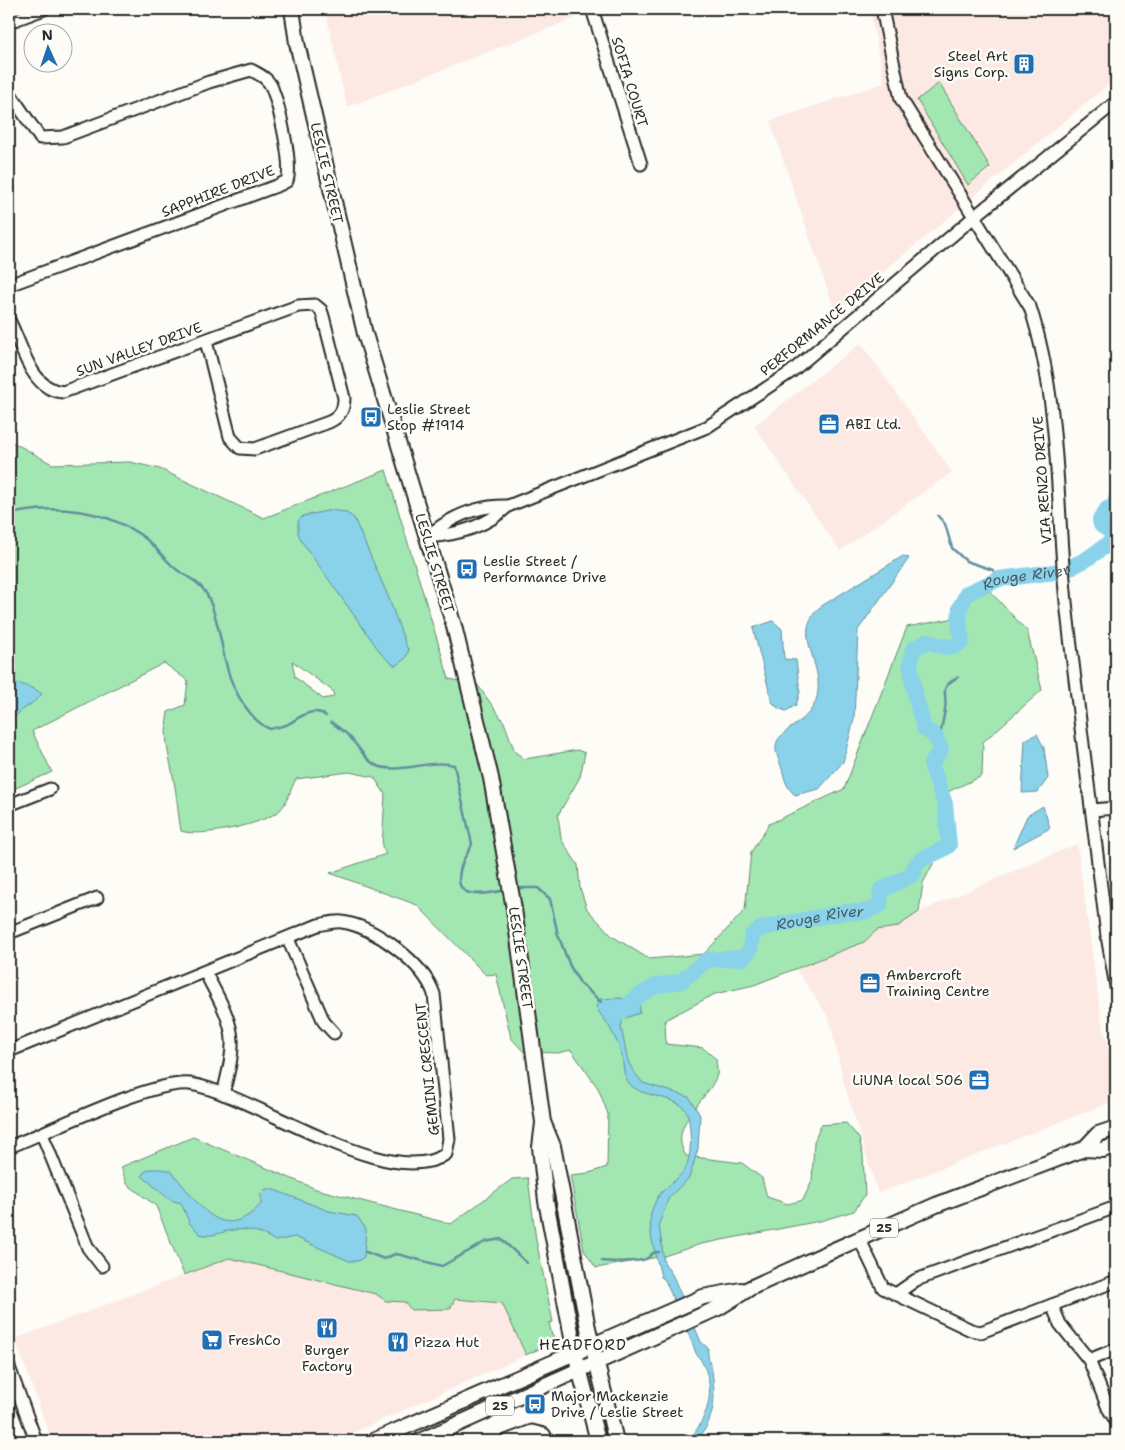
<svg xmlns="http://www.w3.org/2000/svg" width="1125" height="1450" viewBox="0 0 1125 1450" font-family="'Shantell Sans',sans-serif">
<rect width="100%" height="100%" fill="#fdfcf7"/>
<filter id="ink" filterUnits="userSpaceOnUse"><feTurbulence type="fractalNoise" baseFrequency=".02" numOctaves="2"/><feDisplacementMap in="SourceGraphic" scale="10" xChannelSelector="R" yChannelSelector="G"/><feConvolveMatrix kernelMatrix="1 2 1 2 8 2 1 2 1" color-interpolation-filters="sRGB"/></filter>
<g filter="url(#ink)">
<g fill="#fce9e3">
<path d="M325,9h273l-251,98z"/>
<path d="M870,9h246v69l-281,234 -65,-191 114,-38z"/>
<path d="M861,343l91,129 -112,79 -86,-125z"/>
<path d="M1077,844l25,180 14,47v29l-238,93 -33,-106 -16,-69 -33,-49 68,-27 13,-12 20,-3 22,-15z"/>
<path d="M229,1258l147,36 10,7 69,-2 48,4 23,52 -191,86h-283l-37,-102z"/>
</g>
<g fill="#a2e7b2" stroke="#66896e" fill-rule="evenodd">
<path d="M939,83l51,84 -22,18 -51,-85z"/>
<path d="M9,440l43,24 78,-2 30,7 104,49 122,-48 63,209 28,5 27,38 11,30 10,7 52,-9 8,3 -5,24 -22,38 3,24 17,26 2,23 7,21 25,27 37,23 55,-5 41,-44 6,-58 18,-28 75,-35 63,-162 43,-8 36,-32 41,44 15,59 -59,52 -1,34 -41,19 5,44 -23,44 -4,29 -22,15 -20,3 -13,12 -110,43 -39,9 -50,26 1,24 37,4 13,11c0,5 2,11 1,16 -9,26 -51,50 -31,81l56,7 20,15 5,19 21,7 15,-4 9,-19 2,-39 7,-17 25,-2 13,15 4,17 2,40 -11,16 -34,10 -119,23 -37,12 -68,12 -12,-18 -14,-75 19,-2 18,-6 1,-53 -10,-26 -27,-38 -13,3 -34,-1 -13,-14 -15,-64 -10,1 -69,-70 -87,-32 56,-19 -4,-7 3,-53 -11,-17 -25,-5 -53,7c-5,9 -9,24 -16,31 -14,14 -80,28 -99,21 -3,-17 -4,-34 -7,-50 -5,-28 -11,-40 -6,-69l17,-7 3,-24 -24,-18 -132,68 20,41 -43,19zM292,661l42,31 -1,5 -10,2 -28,-22z"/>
<path d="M193,1137l123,52 135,35 61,-45 16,-1 8,62 17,82 -4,1 3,13h3l1,5 -30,14 -24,-52 -47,-4 -5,10 -39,1 -6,-8 -19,-1 -10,-7 -147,-36 -45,17 -28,-69 -29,-22 -6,-17z"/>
</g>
<g fill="#89d2ea" stroke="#638f9e">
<path d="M332,510l13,2 9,6 34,78 19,52 2,1 -3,9 -11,8 -12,-10 -81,-114 -4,-9v-12l5,-5z"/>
<path d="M903,556l6,2 -51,72 -4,89 -11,43 -24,27 -24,6c-9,-8 -10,-15 -13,-26 -2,-7 -7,-16 -6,-22 0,-21 46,-23 42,-66 -3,-29 -23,-51 2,-74z"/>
<path d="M773,621l9,8 2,30 12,1 4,32 -4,13 -10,6 -8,-3 -6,-6 -19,-74z"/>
<path d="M9,681c11,3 25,6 33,13 -10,11 -26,18 -33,30z"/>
<path d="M1037,734l7,14 4,30 -10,14 -16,1 3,-53z"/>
<path d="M1043,806l7,22 -37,20 14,-32z"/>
<path d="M619,998l20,3 1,12 -17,6 -2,8 7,34 5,10 10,12 46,14 11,18 -2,34 -9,29 -20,19 -10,27 5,38 9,14 28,66 7,6c-1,9 2,14 4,23 4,28 3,47 -15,70h-9c19,-22 29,-49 15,-77 -3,-7 -8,-9 -9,-17l-29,-67 -4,-3c-4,-20 -15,-47 -9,-67 7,-22 19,-23 31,-38 10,-14 8,-40 5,-56 -4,-19 -38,-18 -52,-27 -15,-9 -11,-22 -15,-36 -2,-8 -6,-15 -9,-21 -4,-10 -13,-17 -16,-26l4,-7z"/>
<path d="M150,1169h12l9,2c27,31 50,76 90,33v-10l5,-5h6l57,22 28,5 9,13 -2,28 -6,4h-9l-54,-24 -20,4c-15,-10 -30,-14 -48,-10 -10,3 -18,6 -27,3l-10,-10 -9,-21 -11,-3 -28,-24 2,-4z"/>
</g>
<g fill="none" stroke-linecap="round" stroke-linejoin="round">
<g stroke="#638f9e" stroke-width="2.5">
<path d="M9,514c47,-10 98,-5 137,25 11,9 19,21 30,30 13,10 26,13 33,30 17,39 10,73 38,110 7,9 13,16 23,20 6,-2 14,-2 20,-6 10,-6 24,-17 36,-7"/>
<path d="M938,516l7,8 7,24 14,13 27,9 6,9"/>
<path d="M331,722c6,5 13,9 19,15 8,9 17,26 30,30 24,6 50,-8 74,-2l18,79c-2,7 -6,10 -9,17 -15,41 16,34 43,29"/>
<path d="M939,741c2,-10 4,-21 6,-31 3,-18 -8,-21 13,-33"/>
<path d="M516,888h22l12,11 8,36 12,31 10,17 21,19"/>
<path d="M366,1252l18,7 11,-5 6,1 41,11 43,-24 16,-3 26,24"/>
<path d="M602,1261c7,1 38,1 44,-2 6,-4 5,-7 13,-7"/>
</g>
<path stroke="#89d2ea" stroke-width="16" id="s1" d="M616,1016l22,-20 18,-10 25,-5 26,-21 36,-2 7,-8 2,-15 10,-7 83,-16h20l15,-7 1,-15 29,-14 4,-3 -1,-3c7,-16 24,-14 36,-25l-4,-41 -14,-40 10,-15 -6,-13 -11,-8 -8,-29 -6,-34 3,-16 15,-8c10,5 24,10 34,1l-3,-19 1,-16 7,-14 32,-14 64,-8 24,-12 28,-20 1,-4 -15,-10 -1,-5 7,-11 8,-3 1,-6"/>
<g stroke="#2b2b2b" stroke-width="15">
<g id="minor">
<path d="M592,9l49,155"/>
<path d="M882,9l19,90 129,208c31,95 26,197 36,295 12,111 28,223 41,334l9,51"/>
<path d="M9,22l35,-13"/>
<path d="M9,92l31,46 23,-1 146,-55 42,-12c9,5 17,8 21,18 7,18 21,76 15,93l-8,4 -270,100"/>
<path d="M9,320c13,24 21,70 54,72l235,-86 17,-1 6,5 2,6 21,82c0,12 -4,19 -15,24l-74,27 -15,-1 -10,-11 -24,-96"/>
<path d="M427,537c31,-2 59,-10 81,-31l199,-79 84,-55 183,-155 142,-115"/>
<path d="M427,537c23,-20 51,-32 81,-31"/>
<path d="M9,805l41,-16"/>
<path d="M1092,810l24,-2"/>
<path d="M9,933l88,-35"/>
<path d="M288,939l36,83 10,11"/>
<path d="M205,972c10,20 26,45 27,68 1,18 -5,37 -9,54"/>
<path d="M9,1051l309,-126c7,-1 16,-4 24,-3 32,4 82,42 92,72l15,145 -3,15c-57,39 -192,-60 -256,-70 -36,-5 -142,48 -181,63"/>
<path d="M42,1134l46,114 14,18"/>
<path d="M859,1238l24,50 88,42 10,2 71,-27"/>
<path d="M1116,1281l-64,24 8,19 29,36 19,48 8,13"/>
<path d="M896,1294l20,-14 200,-73"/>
<path d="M1089,1360l27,-11"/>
<path d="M9,1367l27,74"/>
<path d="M506,1441l26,-10 12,3 4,7"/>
</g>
</g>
<g stroke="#2b2b2b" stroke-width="18">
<g id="major">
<path d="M292,9l5,34 68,291 89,292 37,152 23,131 29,213 10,24 35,182 28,113"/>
<path d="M543,1123l-3,24 6,54 29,152 23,88"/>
<path d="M1084,1149l14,-15 18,-6"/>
<path d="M373,1441l330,-144 38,-7"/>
<path d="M420,1441l298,-133 32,-20 77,-35 109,-48 148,-56 19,1 13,-5"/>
</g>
</g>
<use href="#minor" stroke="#fdfcf7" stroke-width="11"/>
<use href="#major" stroke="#fdfcf7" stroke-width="14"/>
</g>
</g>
<defs>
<g id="building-square" transform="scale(1.125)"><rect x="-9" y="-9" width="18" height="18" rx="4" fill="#1f6fb2" stroke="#fdfcf7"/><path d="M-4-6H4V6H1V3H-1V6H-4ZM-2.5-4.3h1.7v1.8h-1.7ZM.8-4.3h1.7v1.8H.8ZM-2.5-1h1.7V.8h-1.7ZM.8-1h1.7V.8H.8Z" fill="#fff"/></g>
<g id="bus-square" transform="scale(1.125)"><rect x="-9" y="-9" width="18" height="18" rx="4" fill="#1f6fb2" stroke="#fdfcf7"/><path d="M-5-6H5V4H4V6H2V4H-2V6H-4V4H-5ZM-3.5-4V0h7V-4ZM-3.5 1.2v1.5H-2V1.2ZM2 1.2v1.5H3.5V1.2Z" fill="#fff"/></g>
<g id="office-square" transform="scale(1.125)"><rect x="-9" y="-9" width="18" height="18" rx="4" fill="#1f6fb2" stroke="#fdfcf7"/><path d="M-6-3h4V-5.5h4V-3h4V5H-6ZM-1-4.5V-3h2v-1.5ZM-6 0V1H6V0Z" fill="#fff"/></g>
<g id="restaurant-square" transform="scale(1.125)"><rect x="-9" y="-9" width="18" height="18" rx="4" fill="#1f6fb2" stroke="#fdfcf7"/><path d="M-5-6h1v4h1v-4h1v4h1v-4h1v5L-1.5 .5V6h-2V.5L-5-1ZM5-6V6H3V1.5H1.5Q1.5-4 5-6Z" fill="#fff"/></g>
<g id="supermarket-square" transform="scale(1.125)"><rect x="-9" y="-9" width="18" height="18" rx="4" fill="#1f6fb2" stroke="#fdfcf7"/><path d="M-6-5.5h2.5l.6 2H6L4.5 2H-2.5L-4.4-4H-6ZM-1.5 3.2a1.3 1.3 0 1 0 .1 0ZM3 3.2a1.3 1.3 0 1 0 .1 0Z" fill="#fff"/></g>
</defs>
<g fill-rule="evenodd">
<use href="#building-square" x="1024" y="64"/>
<use href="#bus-square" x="371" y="417"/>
<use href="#office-square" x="829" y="424"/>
<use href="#bus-square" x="467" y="569"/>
<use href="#office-square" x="870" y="983"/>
<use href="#office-square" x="979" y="1080"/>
<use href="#restaurant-square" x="327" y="1328"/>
<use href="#supermarket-square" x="212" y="1340"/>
<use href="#restaurant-square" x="398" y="1342"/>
<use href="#bus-square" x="535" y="1404"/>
</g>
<g text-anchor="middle" stroke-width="5" stroke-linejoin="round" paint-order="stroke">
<g fill="#fdfcf7" stroke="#6a6a68" stroke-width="1">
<rect x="870" y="1218.5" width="28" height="19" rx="4"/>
<rect x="486" y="1396.5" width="28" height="19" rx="4"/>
</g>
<g font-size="12" font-weight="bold" fill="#2b2b2b">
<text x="884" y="1232">25</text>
<text x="500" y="1410">25</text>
</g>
<g font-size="14" fill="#2b2b2b" stroke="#fdfcf7" text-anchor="start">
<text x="1008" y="61" text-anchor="end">Steel Art<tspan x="1008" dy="16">Signs Corp.</tspan></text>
<text x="387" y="414">Leslie Street<tspan x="387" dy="16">Stop #1914</tspan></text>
<text x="845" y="429">ABI Ltd.</text>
<text x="483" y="566">Leslie Street /<tspan x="483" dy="16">Performance Drive</tspan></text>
<text x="886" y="980">Ambercroft<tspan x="886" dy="16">Training Centre</tspan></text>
<text x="963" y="1085" text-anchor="end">LiUNA local 506</text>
<text x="228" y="1345">FreshCo</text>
<text x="414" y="1347">Pizza Hut</text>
<text x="327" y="1355" text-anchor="middle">Burger<tspan x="327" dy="16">Factory</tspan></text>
<text x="551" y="1401">Major Mackenzie<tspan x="551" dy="16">Drive / Leslie Street</tspan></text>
</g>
<g font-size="14" fill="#2b2b2b" stroke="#fdfcf7">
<text transform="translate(630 82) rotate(73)" y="5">SOFIA COURT</text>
<text transform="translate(327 173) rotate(77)" y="5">LESLIE STREET</text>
<text transform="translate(218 191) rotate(-21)" y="5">SAPPHIRE DRIVE</text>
<text transform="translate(822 324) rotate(-39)" y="5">PERFORMANCE DRIVE</text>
<text transform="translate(139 349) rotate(-20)" y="5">SUN VALLEY DRIVE</text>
<text transform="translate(1042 480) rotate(-94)" y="5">VIA RENZO DRIVE</text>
<text transform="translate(435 563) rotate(73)" y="5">LESLIE STREET</text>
<text transform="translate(521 958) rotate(82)" y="5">LESLIE STREET</text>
<text transform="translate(427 1069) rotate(-96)" y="5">GEMINI CRESCENT</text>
</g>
<g font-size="15" font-style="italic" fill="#475d64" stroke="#fdfcf7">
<text dy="5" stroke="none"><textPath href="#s1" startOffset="781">Rouge River</textPath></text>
<text dy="5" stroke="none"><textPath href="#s1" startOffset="242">Rouge River</textPath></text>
</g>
<g font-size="15" letter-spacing="1" fill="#2b2b2b" stroke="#fdfcf7">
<text x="583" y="1350">HEADFORD</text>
</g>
</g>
<rect width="1125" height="1450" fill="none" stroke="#fdfcf7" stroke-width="30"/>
<rect x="15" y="15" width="1095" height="1420" fill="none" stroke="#2b2b2b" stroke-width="2" filter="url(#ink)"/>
<g transform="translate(48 48) rotate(357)"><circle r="24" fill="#fdfcf7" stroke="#a9a8a5"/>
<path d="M0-4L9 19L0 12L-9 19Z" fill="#1f6fb2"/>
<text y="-8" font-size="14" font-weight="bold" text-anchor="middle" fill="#2b2b2b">N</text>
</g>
</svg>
